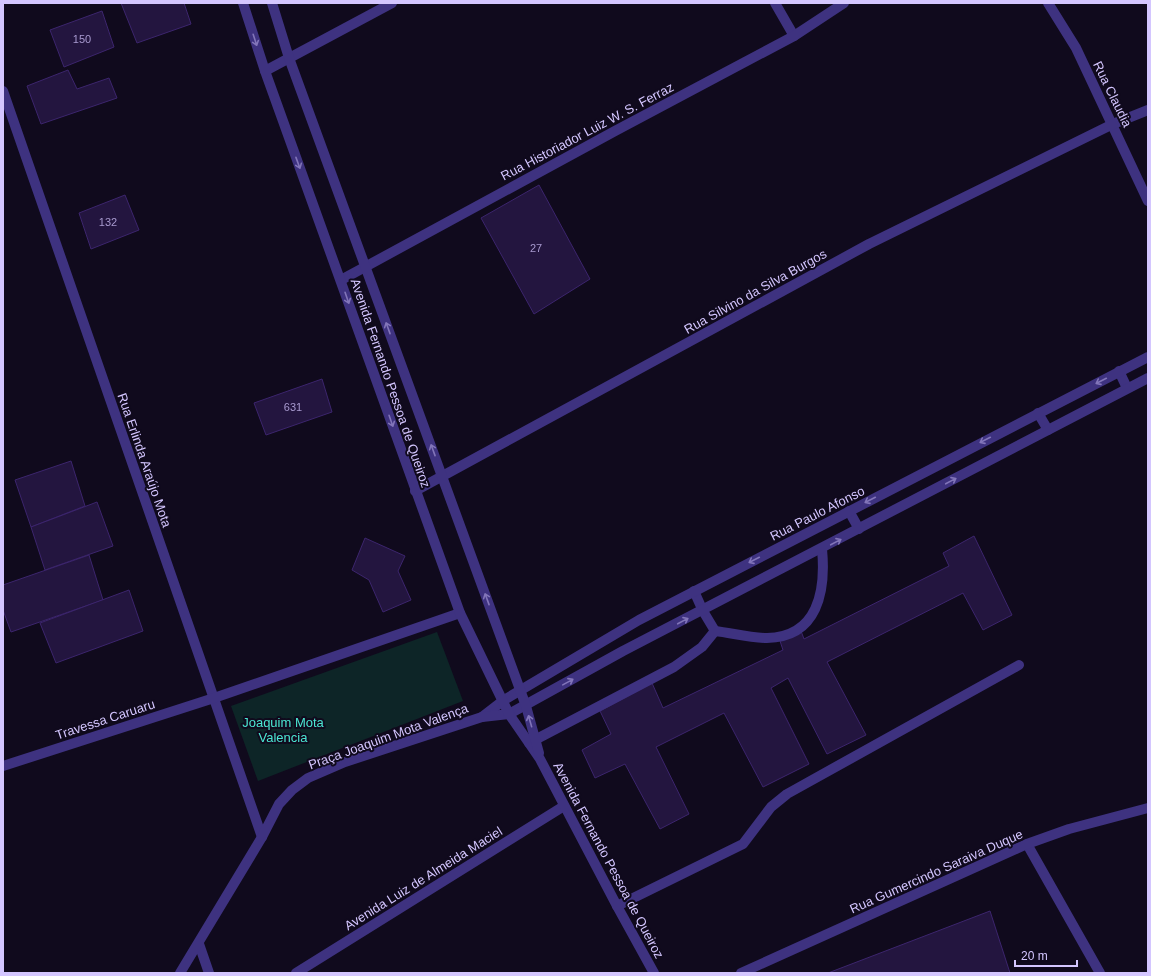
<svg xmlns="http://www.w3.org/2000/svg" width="1151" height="976" viewBox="0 0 1151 976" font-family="Arial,sans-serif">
<rect width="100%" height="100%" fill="#100a1d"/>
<path fill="#0d2527" d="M437,632l26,69 -205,80 -27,-75z"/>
<g fill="#23153f" stroke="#3c256d">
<path d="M121,3h63l7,21 -54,19z"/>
<path d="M102,11l12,36 -50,20 -14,-37z"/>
<path d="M68,70l9,19 32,-11 8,20 -76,26 -14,-38z"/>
<path d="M539,185l51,94 -56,35 -53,-96z"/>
<path d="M125,195l14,35 -48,19 -12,-36z"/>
<path d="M322,379l10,33 -66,23 -12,-32z"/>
<path d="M71,461l14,45 -54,21 -16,-47z"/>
<path d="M97,502l16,44 -68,24 -14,-43z"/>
<path d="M974,536l38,79 -29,15 -20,-37 -136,69 39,73 -39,19 -39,-76 -17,10 38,76 -46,23 -39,-74 -68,34 33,67 -29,15 -35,-65 -30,14 -13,-28 29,-16 -11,-23 52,-28 11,25 120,-58 -3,-9 21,-10 3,8 145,-73 -6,-13z"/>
<path d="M365,538l40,18 -7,15 13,29 -28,12 -14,-32 -17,-10z"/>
<path d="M89,555l14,45 -92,32 -8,-22v-25z"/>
<path d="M129,590l14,41 -87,32 -16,-40z"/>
<path d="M990,911l20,62h-182z"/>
</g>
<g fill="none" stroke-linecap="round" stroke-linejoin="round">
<g stroke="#3e3280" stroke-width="10">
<path d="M715,631c17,2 35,7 52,7 51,-1 59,-47 55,-89"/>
<path d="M529,743l145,-76 28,-20 13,-16 -12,-20"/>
<path d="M617,906l126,-62 28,-37 16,-13 232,-129"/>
</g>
<g stroke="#3e3280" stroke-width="10">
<path d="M775,3l19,33"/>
<path d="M1048,3l28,45 72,153"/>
<path d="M265,71l127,-68"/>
<path d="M3,91l259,746"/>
<path d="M341,280l274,-149 179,-95 50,-33"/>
<path d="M1119,371l8,17"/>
<path d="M1038,413l10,17"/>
<path d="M415,491l454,-247 244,-120 35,-14"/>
<path d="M849,511l10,18"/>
<path d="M694,591l9,20"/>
<path d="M482,717l22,-17 135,-80 509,-263"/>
<path d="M3,766l211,-68 246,-85"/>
<path d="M1027,844l73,129"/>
<path d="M199,944l10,29"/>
<path d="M180,973l82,-136 17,-33 13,-14 16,-12 37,-16 137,-45 27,-3 114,-63 525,-273"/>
<path d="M296,973l268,-167"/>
<path d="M741,973l286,-129 42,-15 79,-21"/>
</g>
<g stroke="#3e3280" stroke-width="10">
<path d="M243,3l22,68 195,542 49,101 31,45 77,147 37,67"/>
<path d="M272,3l17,55 237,648 13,47"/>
</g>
</g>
<defs><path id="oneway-shaft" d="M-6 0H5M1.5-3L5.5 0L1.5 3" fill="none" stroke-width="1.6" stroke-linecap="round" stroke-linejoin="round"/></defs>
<g stroke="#8275b9">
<use href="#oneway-shaft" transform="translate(255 40) rotate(72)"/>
<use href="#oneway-shaft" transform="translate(298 163) rotate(70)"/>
<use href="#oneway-shaft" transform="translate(347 298) rotate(71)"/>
<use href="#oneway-shaft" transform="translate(388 328) rotate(-110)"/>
<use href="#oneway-shaft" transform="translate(1101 381) rotate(153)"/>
<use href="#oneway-shaft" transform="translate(391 421) rotate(71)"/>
<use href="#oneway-shaft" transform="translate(985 440) rotate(153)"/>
<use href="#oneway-shaft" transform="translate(433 450) rotate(-110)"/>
<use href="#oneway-shaft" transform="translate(951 481) rotate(-28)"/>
<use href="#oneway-shaft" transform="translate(870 500) rotate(153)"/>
<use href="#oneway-shaft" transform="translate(836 542) rotate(-28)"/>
<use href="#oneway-shaft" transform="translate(754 560) rotate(153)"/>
<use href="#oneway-shaft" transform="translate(487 599) rotate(-110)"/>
<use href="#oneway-shaft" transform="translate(683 621) rotate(-28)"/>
<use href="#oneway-shaft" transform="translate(568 682) rotate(-29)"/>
<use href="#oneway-shaft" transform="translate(530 721) rotate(-106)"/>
</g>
<g text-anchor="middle" stroke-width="4" stroke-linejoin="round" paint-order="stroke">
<g font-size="11" fill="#a89acf">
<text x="82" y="43">150</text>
<text x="108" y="226">132</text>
<text x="536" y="252">27</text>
<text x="293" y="411">631</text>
</g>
<g font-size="13" fill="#d4c6ff" stroke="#100a1d">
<text transform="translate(1113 94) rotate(64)" y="5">Rua Claudia</text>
<text transform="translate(587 131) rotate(-28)" y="5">Rua Historiador Luiz W. S. Ferraz</text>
<text transform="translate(755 291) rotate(-29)" y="5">Rua Silvino da Silva Burgos</text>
<text transform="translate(391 383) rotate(71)" y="5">Avenida Fernando Pessoa de Queiroz</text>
<text transform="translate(145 460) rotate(71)" y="5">Rua Erlinda Araújo Mota</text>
<text transform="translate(817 513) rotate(-27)" y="5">Rua Paulo Afonso</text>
<text transform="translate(105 719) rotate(-18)" y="5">Travessa Caruaru</text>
<text transform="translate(388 736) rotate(-20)" y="5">Praça Joaquim Mota Valença</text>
<text transform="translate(609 860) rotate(62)" y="5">Avenida Fernando Pessoa de Queiroz</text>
<text transform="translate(936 871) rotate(-24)" y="5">Rua Gumercindo Saraiva Duque</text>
<text transform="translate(423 878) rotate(-32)" y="5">Avenida Luiz de Almeida Maciel</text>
</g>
<g font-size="13" fill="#4be6d2" stroke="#100a1d">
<text x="283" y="727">Joaquim Mota<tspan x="283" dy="15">Valencia</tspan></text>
</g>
</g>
<rect width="1151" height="976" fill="none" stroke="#d4c6ff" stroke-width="8"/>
<path d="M1015 960v6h62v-6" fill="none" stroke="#d4c6ff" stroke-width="2"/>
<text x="1021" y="960" font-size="12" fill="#d4c6ff" stroke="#100a1d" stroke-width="3" paint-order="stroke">20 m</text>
</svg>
